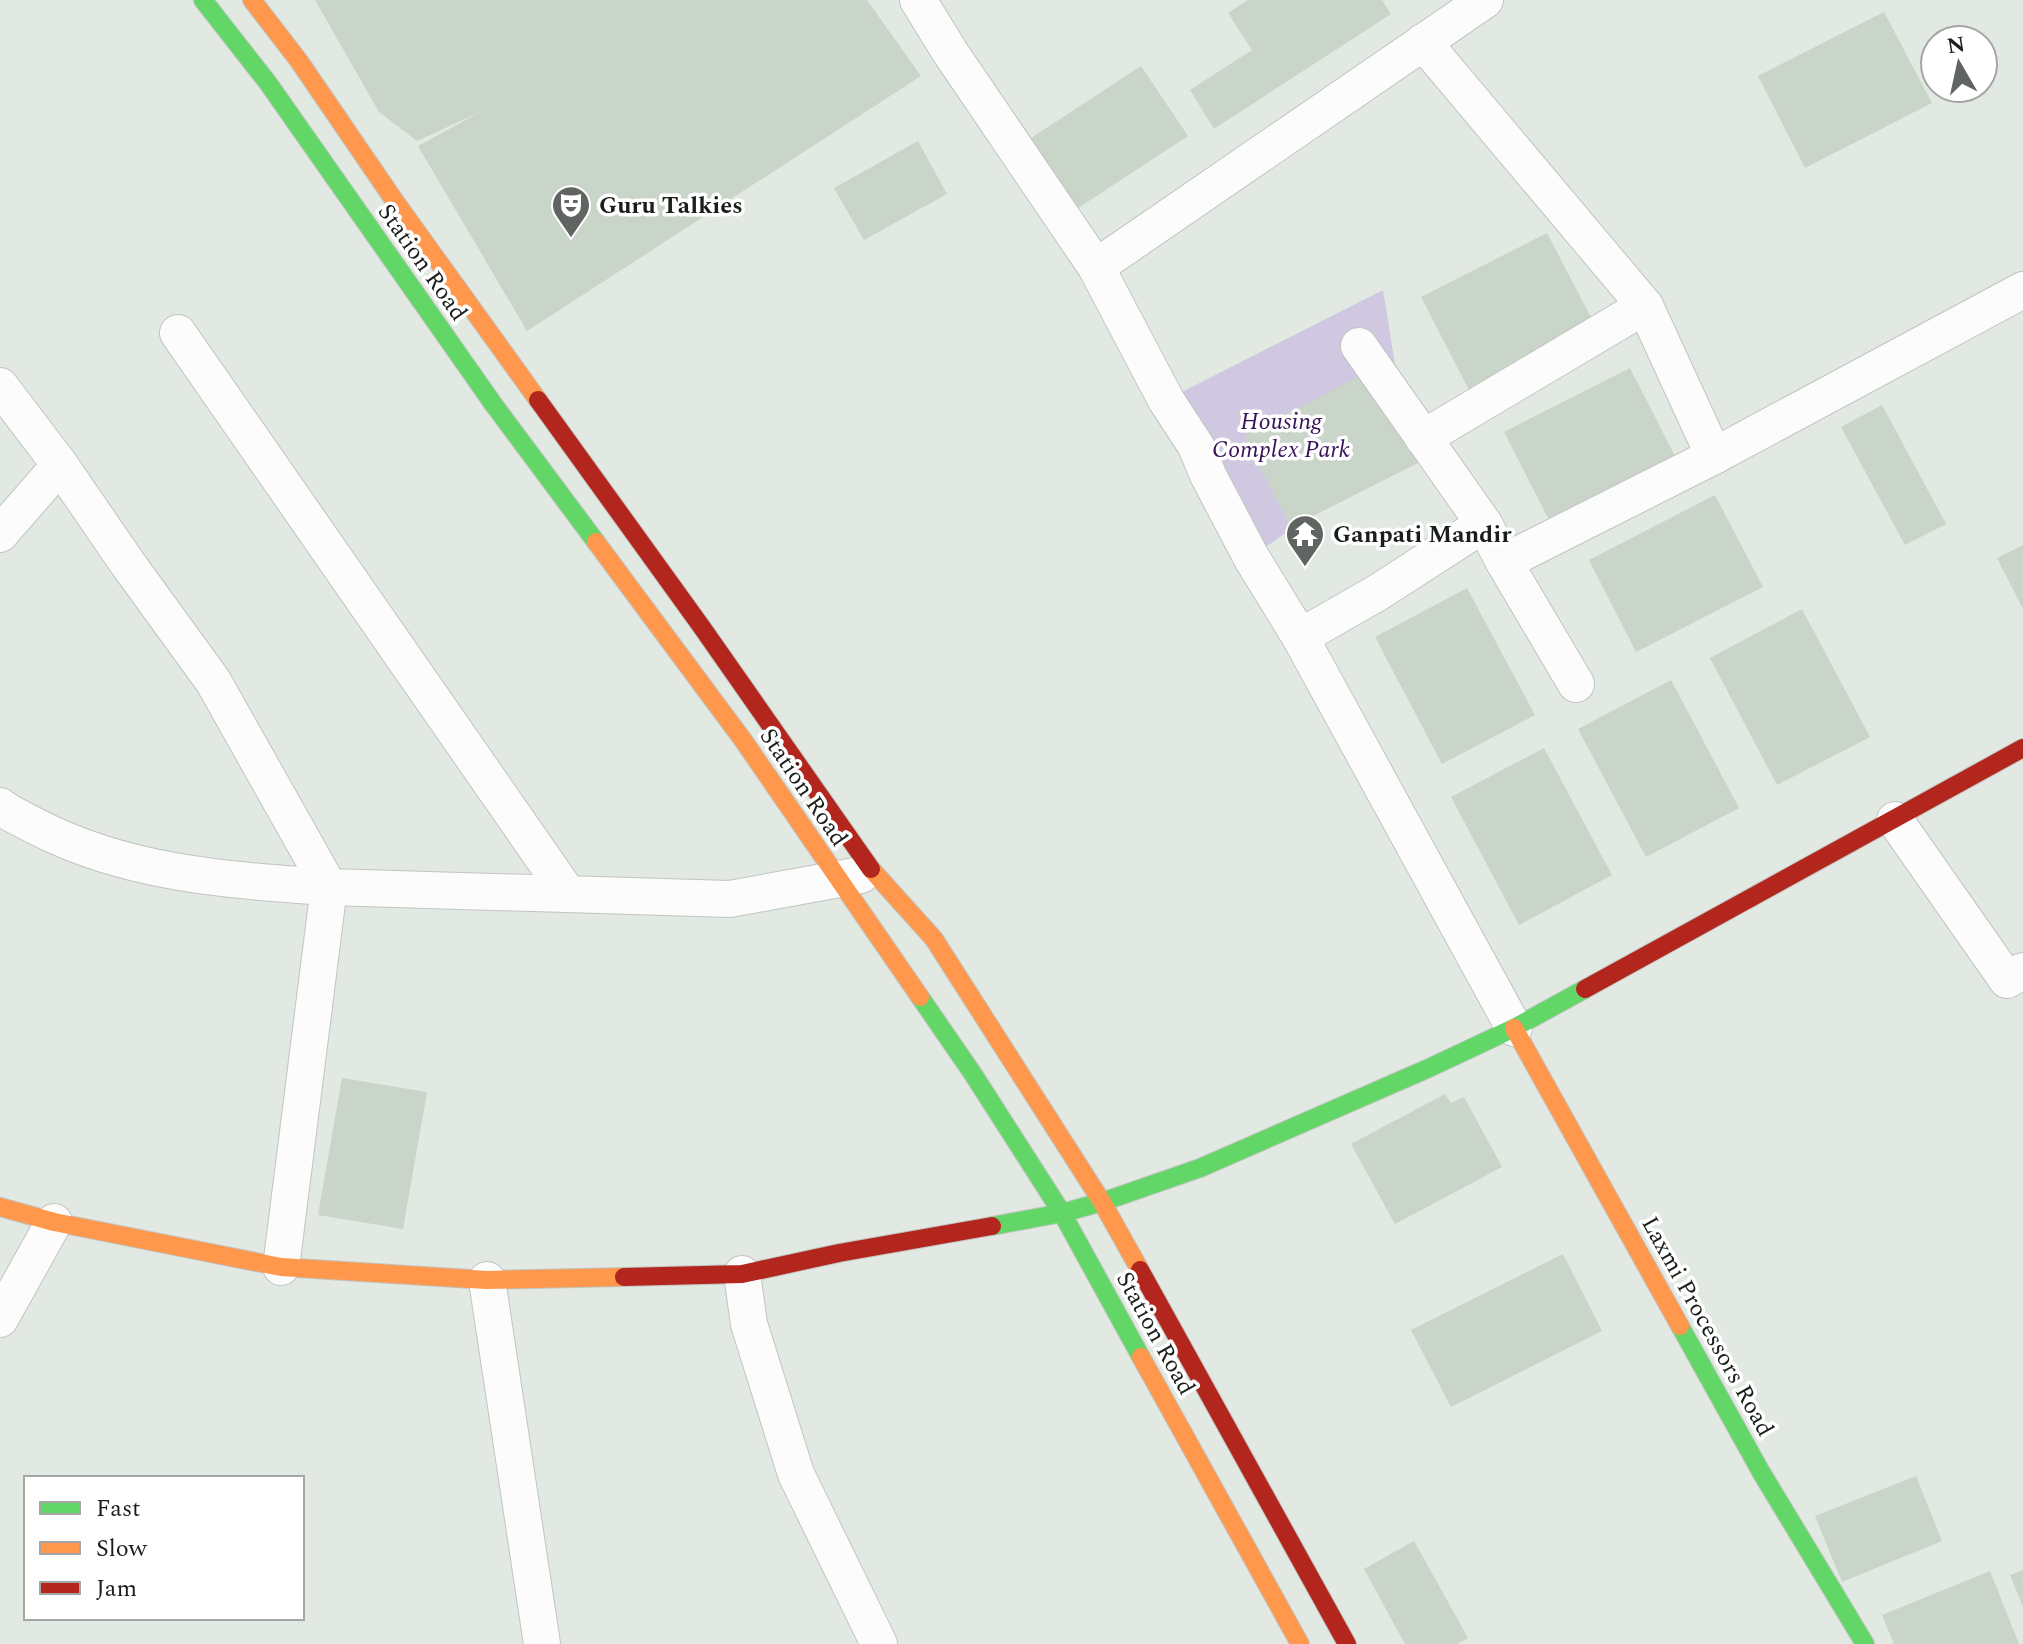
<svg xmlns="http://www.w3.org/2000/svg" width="2023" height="1644" viewBox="0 0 2023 1644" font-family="Spectral,serif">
<rect width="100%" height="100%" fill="#e2e8e2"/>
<path fill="#d0c8e1" d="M1383,290l16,99 37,40 -185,128 -85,-157z"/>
<g fill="#c9d5c8">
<path d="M315,0h552l54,76 -394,255 -109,-185 64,-35 -65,30 -38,-29z"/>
<path d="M1248,0h134l9,14 -177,115 -24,-39 62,-40 -24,-37z"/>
<path d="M1884,12l48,91 -127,65 -47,-92z"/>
<path d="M1141,66l47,70 -110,72 -47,-70z"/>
<path d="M918,141l29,53 -83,46 -30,-52z"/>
<path d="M1547,233l48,92 -126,65 -48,-93z"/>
<path d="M1630,368l47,92 -126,64 -47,-92z"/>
<path d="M1370,371l48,92 -127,64 -47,-91z"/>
<path d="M1882,405l64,119 -41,21 -64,-118z"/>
<path d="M1715,495l48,92 -127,65 -47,-92z"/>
<path d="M2023,545v64l-26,-51z"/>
<path d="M1467,588l68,127 -93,49 -67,-127z"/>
<path d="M1802,609l68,128 -93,48 -67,-127z"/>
<path d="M1671,680l68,128 -93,49 -68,-128z"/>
<path d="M1544,748l68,127 -93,50 -68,-128z"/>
<path d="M342,1078l85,14 -24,137 -85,-14z"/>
<path d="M1445,1094l6,9 13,-6 38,70 -107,57 -44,-80z"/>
<path d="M1563,1254l39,77 -151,76 -40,-77z"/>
<path d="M1916,1476l26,65 -100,41 -27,-66z"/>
<path d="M1414,1541l54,97 -11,6h-52l-41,-75z"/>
<path d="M2023,1570v37l-13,-32z"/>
<path d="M1990,1571l29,73h-125l-12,-29z"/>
</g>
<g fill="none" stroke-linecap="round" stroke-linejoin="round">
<g stroke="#c1c5c1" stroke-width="38">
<g id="street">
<path d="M918,0l32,52 146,215 70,133 30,46 12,29 43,82 49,80 214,391"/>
<path d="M1423,42l222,264 69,150"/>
<path d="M1096,267l389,-267"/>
<path d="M178,333l390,561"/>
<path d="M1359,346l125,178 20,38 72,122"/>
<path d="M0,386l60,79 68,99 85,117 116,206 401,12 131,-24"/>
<path d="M1423,438l222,-132"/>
<path d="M0,534l60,-69"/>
<path d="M1504,562l210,-106 309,-166"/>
<path d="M1300,637l77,-44 107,-69"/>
<path d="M0,806c11,9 25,14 37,21 92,47 191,53 292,60l-48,380"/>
<path d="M1895,820l112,160 16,-9"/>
<path d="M742,1274l7,50 47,150 83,170"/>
<path d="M487,1280l55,364"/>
<path d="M0,1319l54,-97"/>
</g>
</g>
<g stroke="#c1c5c1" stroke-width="20">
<g id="fast">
<path d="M203,0l65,83 226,322 102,137"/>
<path d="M920,997l53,77 89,139 79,144"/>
<path d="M992,1226l70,-13 40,-11 98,-34 229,-100 85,-40 71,-39"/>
<path d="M1680,1326l81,146 104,172"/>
</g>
</g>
<g stroke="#c1c5c1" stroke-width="20">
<g id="slow">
<path d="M252,0l47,61 95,139 144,200"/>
<path d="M596,542l147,198 177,257"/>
<path d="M871,869l63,70 168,263 38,68"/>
<path d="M1514,1028l166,298"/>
<path d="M0,1207l54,15 227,45 206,13 137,-3"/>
<path d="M1141,1357l159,287"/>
</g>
</g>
<g stroke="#c1c5c1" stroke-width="20">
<g id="jam">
<path d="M538,400l163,226 170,243"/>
<path d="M1585,989l438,-241"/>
<path d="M1140,1270l207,374"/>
<path d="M624,1277l118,-3 97,-21 153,-27"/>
</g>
</g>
<use href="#street" stroke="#fbfcfb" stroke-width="36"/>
<use href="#fast" stroke="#63d668" stroke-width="18"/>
<use href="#slow" stroke="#ff974d" stroke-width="18"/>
<use href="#jam" stroke="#b3261e" stroke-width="18"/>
</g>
<defs>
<g id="theatre-pin" transform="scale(2)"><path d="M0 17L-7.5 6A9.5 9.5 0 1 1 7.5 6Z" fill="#616561" stroke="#fff"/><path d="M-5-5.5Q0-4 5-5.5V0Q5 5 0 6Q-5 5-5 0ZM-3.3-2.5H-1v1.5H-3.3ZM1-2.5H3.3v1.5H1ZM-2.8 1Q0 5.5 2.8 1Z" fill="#fff"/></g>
<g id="temple-pin" transform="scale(2)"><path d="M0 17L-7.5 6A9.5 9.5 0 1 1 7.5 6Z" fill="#616561" stroke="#fff"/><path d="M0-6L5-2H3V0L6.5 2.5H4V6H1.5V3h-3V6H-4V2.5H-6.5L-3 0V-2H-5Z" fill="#fff"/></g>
</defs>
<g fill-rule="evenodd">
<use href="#theatre-pin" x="571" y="205"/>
<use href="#temple-pin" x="1305" y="534"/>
</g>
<g text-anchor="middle" stroke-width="7" stroke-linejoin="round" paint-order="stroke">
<g font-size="24" font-weight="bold" fill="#1b1f1b" stroke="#fff" text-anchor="start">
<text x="599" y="213">Guru Talkies</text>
<text x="1333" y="542">Ganpati Mandir</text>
</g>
<g font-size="24" fill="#1b1f1b" stroke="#fff">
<text transform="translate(423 262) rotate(55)" y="8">Station Road</text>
<text transform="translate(804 787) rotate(56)" y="8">Station Road</text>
<text transform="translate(1708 1326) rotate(61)" y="8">Laxmi Processors Road</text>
<text transform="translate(1156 1333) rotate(61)" y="8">Station Road</text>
</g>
<g font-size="24" font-style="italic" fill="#361058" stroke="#fff">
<text x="1281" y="429">Housing<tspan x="1281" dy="28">Complex Park</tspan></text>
</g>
</g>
<rect x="24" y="1476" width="280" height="144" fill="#ffffff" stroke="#a4a5a4" stroke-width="2"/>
<rect x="40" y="1502" width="40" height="12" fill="#63d668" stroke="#a4a5a4" stroke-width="2"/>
<text x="96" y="1516" font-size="24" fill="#1b1f1b">Fast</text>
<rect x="40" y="1542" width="40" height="12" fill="#ff974d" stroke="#a4a5a4" stroke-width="2"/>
<text x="96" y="1556" font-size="24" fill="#1b1f1b">Slow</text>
<rect x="40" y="1582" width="40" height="12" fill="#b3261e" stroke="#a4a5a4" stroke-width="2"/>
<text x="96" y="1596" font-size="24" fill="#1b1f1b">Jam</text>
<g transform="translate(1959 64) rotate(351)"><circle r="38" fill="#ffffff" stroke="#a4a5a4" stroke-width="2"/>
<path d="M0-6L14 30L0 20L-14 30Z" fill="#616561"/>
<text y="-12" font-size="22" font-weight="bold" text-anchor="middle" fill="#1b1f1b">N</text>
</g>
</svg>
